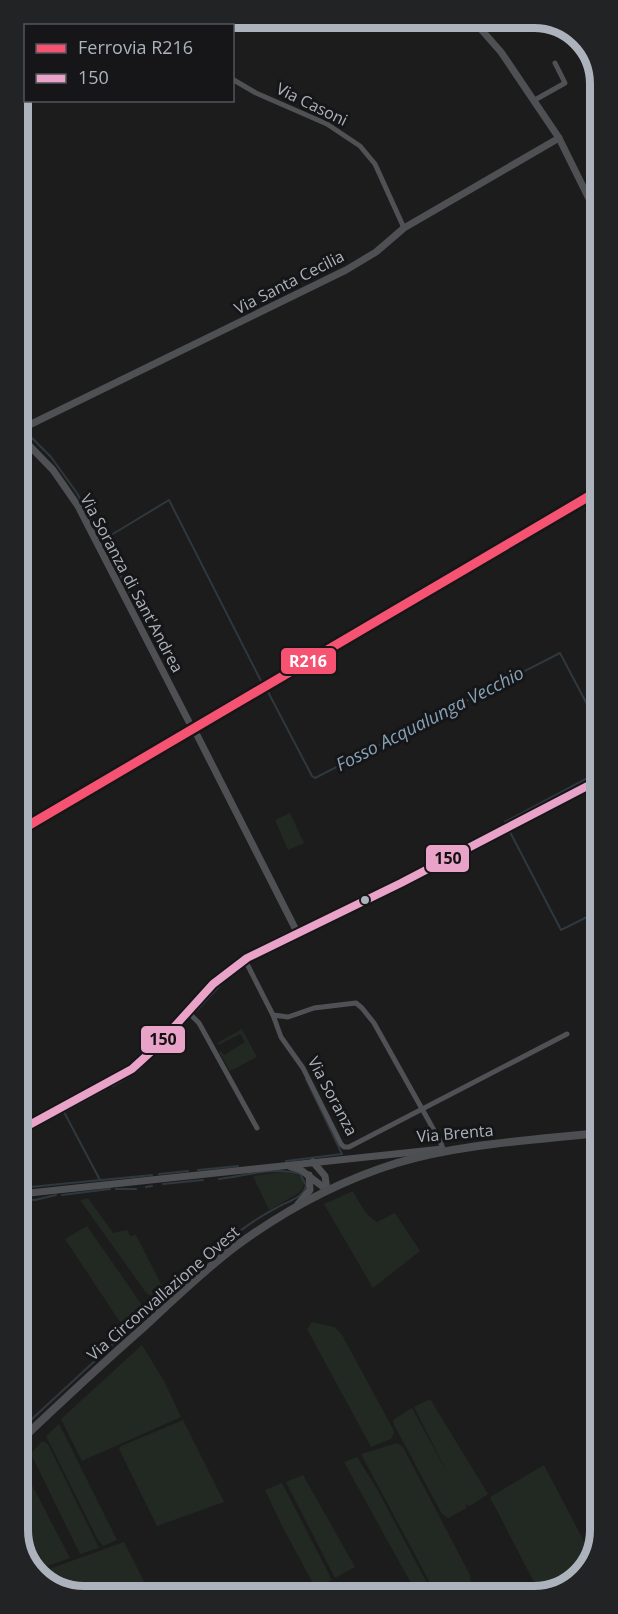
<svg xmlns="http://www.w3.org/2000/svg" width="618" height="1614" viewBox="0 0 618 1614" font-family="'Open Sans',sans-serif">
<rect width="100%" height="100%" fill="#1c1c1c"/>
<g fill="#212922">
<path d="M290,813l14,30 -16,7 -13,-30z"/>
<path d="M242,1029l15,28 -27,14 -11,-19 2,-1 3,4 21,-13 -5,-8 -22,11 -1,-2z"/>
<path d="M282,1172c12,1 31,5 17,21l-30,17 -16,-34z"/>
<path d="M353,1191c6,11 13,25 24,31l18,-9 25,38 -47,37 -49,-84z"/>
<path d="M88,1198l25,35 14,-3 3,6 6,-1 29,57 -8,6 -10,-4 -67,-94z"/>
<path d="M87,1226l57,82 -22,17 -57,-86z"/>
<path d="M312,1322l22,5 8,8 51,94 1,4 -3,6 -20,8 -64,-118z"/>
<path d="M142,1345l22,36 17,36 -99,44 -21,-42z"/>
<path d="M430,1399l58,95 -18,12 -5,-1 2,3 -19,10 -6,-4 -48,-89 -1,-5 19,-12 36,66 -34,-67z"/>
<path d="M183,1420l41,82 -67,24 -38,-77 2,-3z"/>
<path d="M59,1424l58,116 -14,6 -5,-6 -52,-104z"/>
<path d="M42,1441l6,3 51,104 -19,6 -49,-100z"/>
<path d="M397,1443l6,4 67,128 1,10 -17,9h-18l-75,-140z"/>
<path d="M357,1457l20,32 56,105h-16l-73,-132z"/>
<path d="M21,1464l49,94 -25,9 -25,-50z"/>
<path d="M544,1465l43,82 9,-5 -10,28 -35,24h-11l-50,-97z"/>
<path d="M303,1475l52,92 -20,11 -49,-96z"/>
<path d="M282,1483l50,97 -16,9 -35,-65 -16,-34z"/>
<path d="M20,1522l23,46 -7,2 -16,-23z"/>
<path d="M124,1542l27,53c-33,1 -93,8 -113,-22z"/>
</g>
<g fill="none" stroke-linecap="round" stroke-linejoin="round">
<g stroke="#2e383e" stroke-width="2">
<path d="M25,431l26,26 26,36 64,121"/>
<path d="M103,540l66,-40 92,181"/>
<path d="M267,690l45,86 3,2 245,-125 39,74"/>
<path d="M505,822l94,-50"/>
<path d="M510,832l51,98 38,-19"/>
<path d="M196,1011l29,-31"/>
<path d="M113,1086l25,-15 44,-46"/>
<path d="M64,1112l36,68"/>
<path d="M20,1135l86,-46"/>
<path d="M286,1161l56,-7 -36,-75"/>
<path d="M198,1170l40,-4"/>
<path d="M159,1174l29,-3"/>
<path d="M163,1184l40,-4"/>
<path d="M146,1187l6,-1"/>
<path d="M20,1188l132,-13"/>
<path d="M116,1189h20"/>
<path d="M62,1195l48,-6"/>
<path d="M20,1199l15,1 21,-5"/>
<path d="M205,1259c22,-19 47,-39 73,-52 10,-6 26,-9 28,-22l-6,-11c-25,-8 -56,2 -81,5"/>
<path d="M150,1310l51,-47"/>
<path d="M116,1341l28,-26"/>
<path d="M20,1430l92,-85"/>
</g>
<g stroke="#505155" stroke-width="5">
<path d="M232,79l24,14 71,31 33,22 15,18 29,64"/>
<path d="M533,101l32,-18 -10,-20"/>
<path d="M245,960l28,55 15,2 26,-9 42,-5 6,5 12,15 66,118 3,8"/>
<path d="M188,1012l11,11 58,105"/>
<path d="M273,1015l8,22 22,31 38,76 3,3h5l218,-113"/>
<path d="M589,1134v-5l6,-10 -1,-4"/>
</g>
<g stroke="#4f5053" stroke-width="7">
<path d="M471,18l30,34 58,86 39,79"/>
<path d="M19,430l327,-160 30,-18 28,-24 155,-90"/>
<path d="M19,435l34,35 25,36 111,216"/>
<path d="M196,733l102,201"/>
<path d="M20,1130l112,-61 23,-21 58,-64 34,-26 154,-75 198,-103"/>
<path d="M313,1162l12,14 2,14"/>
<path d="M291,1167l10,3 26,20"/>
<path d="M20,1194l422,-45"/>
<path d="M298,1204l12,-14 -1,-15"/>
</g>
<path stroke="#4d4e51" stroke-width="8" d="M20,1441c41,-39 82,-77 124,-114 30,-28 60,-57 92,-81 49,-36 103,-65 161,-83 62,-19 138,-23 202,-30"/>
<g stroke="#161618" stroke-width="12">
<path id="bus-1" d="M20,1130l112,-61 23,-21 58,-64 34,-26 154,-75 198,-103"/>
</g>
<use href="#bus-1" stroke="#e9a2c8" stroke-width="8"/>
<g stroke="#161618" stroke-width="14">
<path id="rail-1" d="M19,831l579,-340"/>
</g>
<use href="#rail-1" stroke="#f65372" stroke-width="9"/>
</g>
<circle fill="#adb3bc" stroke="#161618" stroke-width="2" cx="365" cy="900" r="5"/>
<g text-anchor="middle" stroke-width="6" stroke-linejoin="round" paint-order="stroke">
<g font-size="16" fill="#adb3bc" stroke="#161618">
<text transform="translate(312 104) rotate(26)" y="6">Via Casoni</text>
<text transform="translate(289 282) rotate(-27)" y="6">Via Santa Cecilia</text>
<text transform="translate(132 583) rotate(62)" y="6">Via Soranza di Sant'Andrea</text>
<text transform="translate(333 1096) rotate(62)" y="6">Via Soranza</text>
<text transform="translate(455 1133) rotate(-5)" y="6">Via Brenta</text>
<text transform="translate(163 1293) rotate(-41)" y="6">Via Circonvallazione Ovest</text>
</g>
<g font-size="18" font-style="italic" fill="#86a2b6" stroke="#161618">
<text transform="translate(430 719) rotate(-27)" y="6">Fosso Acqualunga Vecchio</text>
</g>
</g>
<path d="M0 0H618V1614H0ZM84 28H534A56 56 0 0 1 590 84V1530A56 56 0 0 1 534 1586H84A56 56 0 0 1 28 1530V84A56 56 0 0 1 84 28Z" fill="#222325" fill-rule="evenodd"/>
<path fill="none" stroke="#adb3bc" stroke-width="8" d="M84 28H534A56 56 0 0 1 590 84V1530A56 56 0 0 1 534 1586H84A56 56 0 0 1 28 1530V84A56 56 0 0 1 84 28Z"/>
<g stroke="#161618" stroke-width="2">
<rect x="280" y="647" width="57" height="28" rx="6" fill="#f65372"/>
<rect x="425" y="844" width="45" height="29" rx="6" fill="#e9a2c8"/>
<rect x="140" y="1025" width="46" height="29" rx="6" fill="#e9a2c8"/>
</g>
<g font-size="16" text-anchor="middle" font-weight="bold" fill="#fff">
<text x="308" y="667">R216</text>
</g>
<g font-size="16" text-anchor="middle" font-weight="bold" fill="#111">
<text x="448" y="864">150</text>
<text x="163" y="1045">150</text>
</g>
<rect x="24" y="24" width="210" height="78" fill="#161618" stroke="#52555a" stroke-width="1.5"/>
<rect x="36" y="44" width="30" height="9" fill="#f65372" stroke="#52555a" stroke-width="1.5"/>
<text x="78" y="54" font-size="18" fill="#adb3bc">Ferrovia R216</text>
<rect x="36" y="74" width="30" height="9" fill="#e9a2c8" stroke="#52555a" stroke-width="1.5"/>
<text x="78" y="84" font-size="18" fill="#adb3bc">150</text>
</svg>
